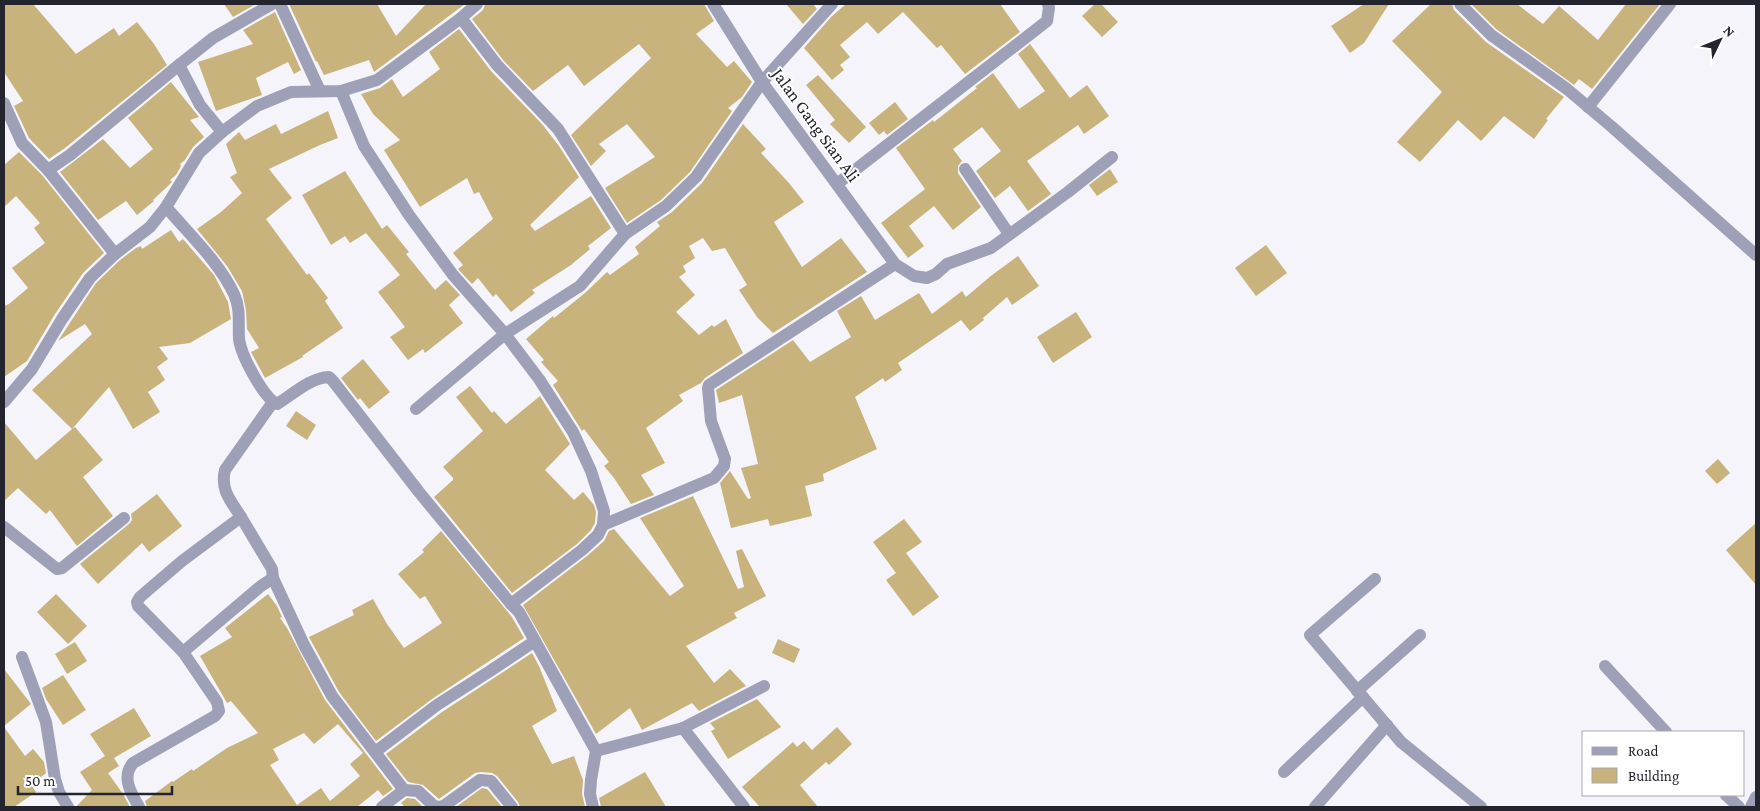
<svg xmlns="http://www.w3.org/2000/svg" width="1760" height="811" viewBox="0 0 1760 811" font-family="'Crimson Pro',serif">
<rect width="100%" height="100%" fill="#f4f4fa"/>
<g fill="#c8b37c" fill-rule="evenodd">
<path d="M4,4h29l43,50 38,-26 5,8 18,-14 17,22 13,21 -102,83 -16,11 -20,-21 -15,-32 9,-5 -19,-29z"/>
<path d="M224,4h32l-23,13z"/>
<path d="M289,4h88l19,32 30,-32h39l-91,68 -5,-12 -45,15 -7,-14 -1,1z"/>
<path d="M485,4h219l10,17 -18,13 31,33 7,-6 18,21 -10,15 -14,11 4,3 -42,61 -29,28 -34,23 -22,-35 50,-31 -28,-33 -28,20 7,7 -15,15 -20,-31 80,-77 -12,-14 -55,42 -16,-21 -35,26 -30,-31 -31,-41 11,-9z"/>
<path d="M786,4h27l4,5 -14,15z"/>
<path d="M846,4h154l20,28 -55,42 -24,-29 -4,3 -34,-36 -25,22 -11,-12 -27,23 10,12 -10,8 4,5 -12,10 -28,-32 27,-31z"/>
<path d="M1095,4h6l17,18 -16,15 -20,-21z"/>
<path d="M1364,4h25l-25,39 -14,10 -19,-27z"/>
<path d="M1431,4h21l2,6 32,32 78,55 -18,22 2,1 -14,19 -30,-23 -23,25 -23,-21 -38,42 -23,-20 45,-50 -50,-51z"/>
<path d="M1471,4h46l26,20 16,-18 39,34 28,-36h34l-68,85 -13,-10 -5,6 -78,-56z"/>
<path d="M275,12l26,58 -7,4 -6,-12 -32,16 6,17 -46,16 -18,-49 55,-18 -10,-14z"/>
<path d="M459,29l32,42 51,53 17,22 20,31 -49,48 5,6 56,-35 20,32 -23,18 2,3 -19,16 -39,25 3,3 -24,19 -15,-18 -3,3 -15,-19 -6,6 -14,-15 5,-4 -10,-12 40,-34 -14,-27 -5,2 -7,-16 -47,29 -36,-57 16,-10 -27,-26 -12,-20 19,-6 12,-9 11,18 37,-28 -11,-17z"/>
<path d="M1030,44l40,54 17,-13 22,31 -25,18 -6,-9 -51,36 24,33 -23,17 -18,-25 -15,12 -1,-1 -18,-26 25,-20 -19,-24 -29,22 9,12 -4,5v7l23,34 -28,23 -19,-24 -25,20 15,20 -16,12 -27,-35 44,-34 -29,-41 37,-28 1,2 43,-34 -2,-1 18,-14 26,36 26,-18 -27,-37z"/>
<path d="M818,75l48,52 -17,16 -19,-19 5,-4 -29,-35z"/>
<path d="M171,82l28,35 -9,3 14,17 -11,10 -8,13 -5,4 1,2 -5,9 -6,5 2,2 -2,2 -17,16 1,1 -17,14 -11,-14 -28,19 -38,-48 43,-33 27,29 23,-19 -25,-31z"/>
<path d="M895,102l13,17 -21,16 -3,-4 -5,4 -10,-12z"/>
<path d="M328,111l10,27 -18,7 -51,24 23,29 -26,21 41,56 2,-2 19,25 -3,3 18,27 -41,28 1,1 -38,21 -14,-26 8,-4 -12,-19 -1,-19 -4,-19 -15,-25 -30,-37 24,-17 21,-19 -12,-16 7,-4 -11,-29 13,-12 6,8 31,-16 5,10z"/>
<path d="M743,124l23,25 -5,4 28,30 15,19 -30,20 28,45 39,-29 26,34 -94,61 -16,-16 -18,-27 8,-5 -22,-37 -13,3 -9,-13 -14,8 6,12 -12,8 3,6 -7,5 16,18 -19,17 23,23 13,-10 2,2 12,-8 17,34 -38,25 -4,5 -22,12 4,6 -37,27 19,35 -24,12 13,20 -23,9 -17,-26 -10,-12 5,-4 -25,-33 -2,2 -29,-46 5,-4 -17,-19 3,-2 -18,-21 27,-23 1,2 31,-25 22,-21 3,3 29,-21 -4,-7 25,-21 -3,-4 15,-10 30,-29z"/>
<path d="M19,152l23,23 62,78 -21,20 -28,41 -28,47 -23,16v-71l5,-2 19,-16 -16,-20 33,-25 -11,-15 6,-5 -24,-27 -12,11v-42z"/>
<path d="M1110,169l8,13 -21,14 -8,-11z"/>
<path d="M345,171l37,58 5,-4 22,27 -3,2 29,36 11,-10 14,15 -11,10 14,18 -38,30 -2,-4 -15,11 -18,-23 15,-10 -27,-35 22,-17 -34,-42 -16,10 -5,-7 -14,9 -29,-50z"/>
<path d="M171,230l8,12 4,-3 31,36 14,27 3,17 -41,24 -31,4 9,12 -11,8 8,13 -17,12 12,20 -27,17 -24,-42 -37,42 3,-2 28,33 -20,17 30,39 -36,30 -27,-36 -4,4 -28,-26 -14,13v-79l32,38 36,-31 -40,-39 60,-56 -7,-10 -27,17 38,-58 24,-23 16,-12 5,-2 1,3z"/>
<path d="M1266,245l21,28 -31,23 -21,-28z"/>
<path d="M1018,256l21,30 -27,19 -5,-8 -24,21 1,2 -14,11 -9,-11 -63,43 4,7 -17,12 -2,-4 -28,19 22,52 -54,25 1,7 -19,5 7,30 -42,10 -2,-7 -37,9 -11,-45 10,-12 18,28 3,-1 -10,-30 17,-4 -16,-69 -23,8 -3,-13 77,-50 17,22 41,-25 -14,-26 24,-15 14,24 44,-27 13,21 30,-23 4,6 26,-22z"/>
<path d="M1076,312l16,25 -39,26 -16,-26z"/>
<path d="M363,359l27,33 -21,17 -9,-11 -2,2 -17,-22z"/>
<path d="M470,386l22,27 2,-2 12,13 34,-28 30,48 -25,26 29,30 9,-8 11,13 2,7 -1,11 -4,7 -14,14 -65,49 -78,-96 19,-17v-2l-10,-11 40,-36 -27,-34z"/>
<path d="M296,411l20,14 -9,15 -21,-14z"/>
<path d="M1718,459l12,14 -13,11 -12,-13z"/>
<path d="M157,494l25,32 -33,26 -7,-9 -44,41 -18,-20 49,-40 3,-4 -1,-6z"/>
<path d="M693,496l45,93 6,-2 -8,-36 6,-2 24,47 -32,17 3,5 -51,28 28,37 16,-14 16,17 -47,25 -7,-8 -50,27 -12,-22 -34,26 -73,-129 64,-49 17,-15 5,-10 5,-2 56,67 14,-10 -44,-68z"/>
<path d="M904,519l18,23 -16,11 33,44 -26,19 -27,-36 10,-7 -23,-31z"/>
<path d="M1756,523v62l-30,-35z"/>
<path d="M441,531l71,86 12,21 -92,61 -56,42 -37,-49 -30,-55 45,-22 -2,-5 21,-11 14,25 17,24 38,-25 -17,-27 -5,3 -22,-25 26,-22 -2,-2z"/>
<path d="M56,594l31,32 -19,18 -31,-32z"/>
<path d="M268,594l9,12 5,11 -2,1 7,10 38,72 68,89 -10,7 -5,-6 -21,17h-210l-2,-6 27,-20 1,1 19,-13 1,2 34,-23 31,-15 -27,-32 -4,2 -27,-47 32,-19 -7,-9zM338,724l25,29 -13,11 10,12 -30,25 -9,-13 -24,17 -27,-40 9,-5 -6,-11 31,-16 10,11z"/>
<path d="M778,639l22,10 -6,14 -22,-10z"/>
<path d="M75,642l12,19 -20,13 -12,-20z"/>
<path d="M532,653l7,13 18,45 -25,15 20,38 22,-8 9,24 -1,14 3,13h-65l-2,-5 -21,-26 -5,-3 -11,-1 -6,1 -36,26 -16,-14 -15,-3 -22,-28 56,-42z"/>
<path d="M4,669l27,35 -27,22z"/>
<path d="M63,675l23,35 -23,15 -17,-26 -4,-11z"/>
<path d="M757,699l24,28 -53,32 -17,-28 4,-2 -5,-6z"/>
<path d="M134,708l17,28 -37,22 5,8 -11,7 15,21 7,13h-54l16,-17 -12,-18 25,-16 -15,-22z"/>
<path d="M4,727l21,29 8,-7 11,13 2,11 -15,12 5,7 -22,15h-10z"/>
<path d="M837,727l15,17 -23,21 -3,-3 -26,23 18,22h-58l-18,-20 51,-45 4,5 7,-6 8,9z"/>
<path d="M645,772l21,35h-65l-2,-9z"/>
<path d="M482,788l5,1 15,18h-46z"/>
<path d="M407,798l8,1 8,8h-18l-4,-4z"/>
</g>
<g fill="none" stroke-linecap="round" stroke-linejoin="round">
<g stroke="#9da0b7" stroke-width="12">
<path d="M280,4l40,87"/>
<path d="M713,4l49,78 133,182 19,12 13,2 9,-4 11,-10 44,-16 77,-56 44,-35"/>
<path d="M1460,4l31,31 76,54 45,38 144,128"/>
<path d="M461,18l36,47 61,64 67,105"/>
<path d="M179,65l34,-27 59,-34"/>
<path d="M341,91l23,55 45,69 44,60 52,59 34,45 34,53 18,39 13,40 -1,14 -5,10 -16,15 -71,54 8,8 77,139 -5,29 -1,14 3,13"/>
<path d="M4,103l18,40 26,27 67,84"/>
<path d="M1588,107l82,-103"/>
<path d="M965,169l44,65"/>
<path d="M48,170l22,-15 109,-90 21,40 22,27"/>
<path d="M837,184l210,-163 2,-13 -1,-4"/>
<path d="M166,207c24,28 53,55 68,87 7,15 4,30 5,45 2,16 24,58 38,65 17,-10 32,-26 52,-27l4,4 86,111 92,112"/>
<path d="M4,402l28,-33 30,-50 28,-41 25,-24 35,-27 16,-20 33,-54 23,-21 35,-26 34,-14 50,-1 36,-11 84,-62 16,-14"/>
<path d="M416,409l89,-75 75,-48 45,-52 41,-28 30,-29 66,-95 70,-78"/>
<path d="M241,517c-10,-16 -21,-27 -16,-47l48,-68"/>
<path d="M603,525l111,-47 10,-12 1,-7 -14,-38 -3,-33 1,-3 186,-121"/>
<path d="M4,527l53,42 5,-1 62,-50"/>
<path d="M1375,579l-65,56 91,107 80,65"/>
<path d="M183,652l-45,-46 -1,-4 3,-5 42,-36 59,-44 31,52 1,9"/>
<path d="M22,657l24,65 9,57 4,13 9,15"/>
<path d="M1605,666l61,66"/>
<path d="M1357,691l63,-56"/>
<path d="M683,728l61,79"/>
<path d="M596,751l87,-23 81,-42"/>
<path d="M375,752l62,-47 50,-32 48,-32"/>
<path d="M1284,772l79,-75"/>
<path d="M1726,795l13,12"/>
<path d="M139,807c-8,-14 -18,-30 -6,-44l82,-47 4,-5 -2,-9 -34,-50 78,-66 12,-8 31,67 28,51 72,94"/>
<path d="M382,807l22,-17 14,1 16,15 5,1"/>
<path d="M440,807l5,-2 35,-25 11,1 21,26"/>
<path d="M1315,807l72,-82"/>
<path d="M1751,807l5,-10"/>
</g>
</g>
<g text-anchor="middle" stroke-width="4" stroke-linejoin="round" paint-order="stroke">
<g font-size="18" fill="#23242e" stroke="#fff">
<text transform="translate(816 125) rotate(54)" y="6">Jalan Gang Sian Ali</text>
</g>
</g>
<rect width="1760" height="811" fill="none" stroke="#23242e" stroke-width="10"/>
<rect x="1582" y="731" width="162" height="65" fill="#ffffff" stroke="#a7a7ab"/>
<rect x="1592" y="747" width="25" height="8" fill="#9da0b7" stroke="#a7a7ab"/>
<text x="1628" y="756" font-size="15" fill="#23242e">Road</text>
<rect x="1592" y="768" width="25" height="15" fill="#c8b37c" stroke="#a7a7ab"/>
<text x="1628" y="781" font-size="15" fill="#23242e">Building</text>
<g transform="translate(1720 40) rotate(47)" stroke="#ffffff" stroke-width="4" paint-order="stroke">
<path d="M0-4L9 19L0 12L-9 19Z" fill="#23242e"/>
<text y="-8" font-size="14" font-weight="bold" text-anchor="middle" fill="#23242e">N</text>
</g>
<path d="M18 786v8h154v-8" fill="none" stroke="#23242e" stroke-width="2.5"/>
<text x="25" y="786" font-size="15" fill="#23242e" stroke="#ffffff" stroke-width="4" paint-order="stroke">50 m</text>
</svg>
